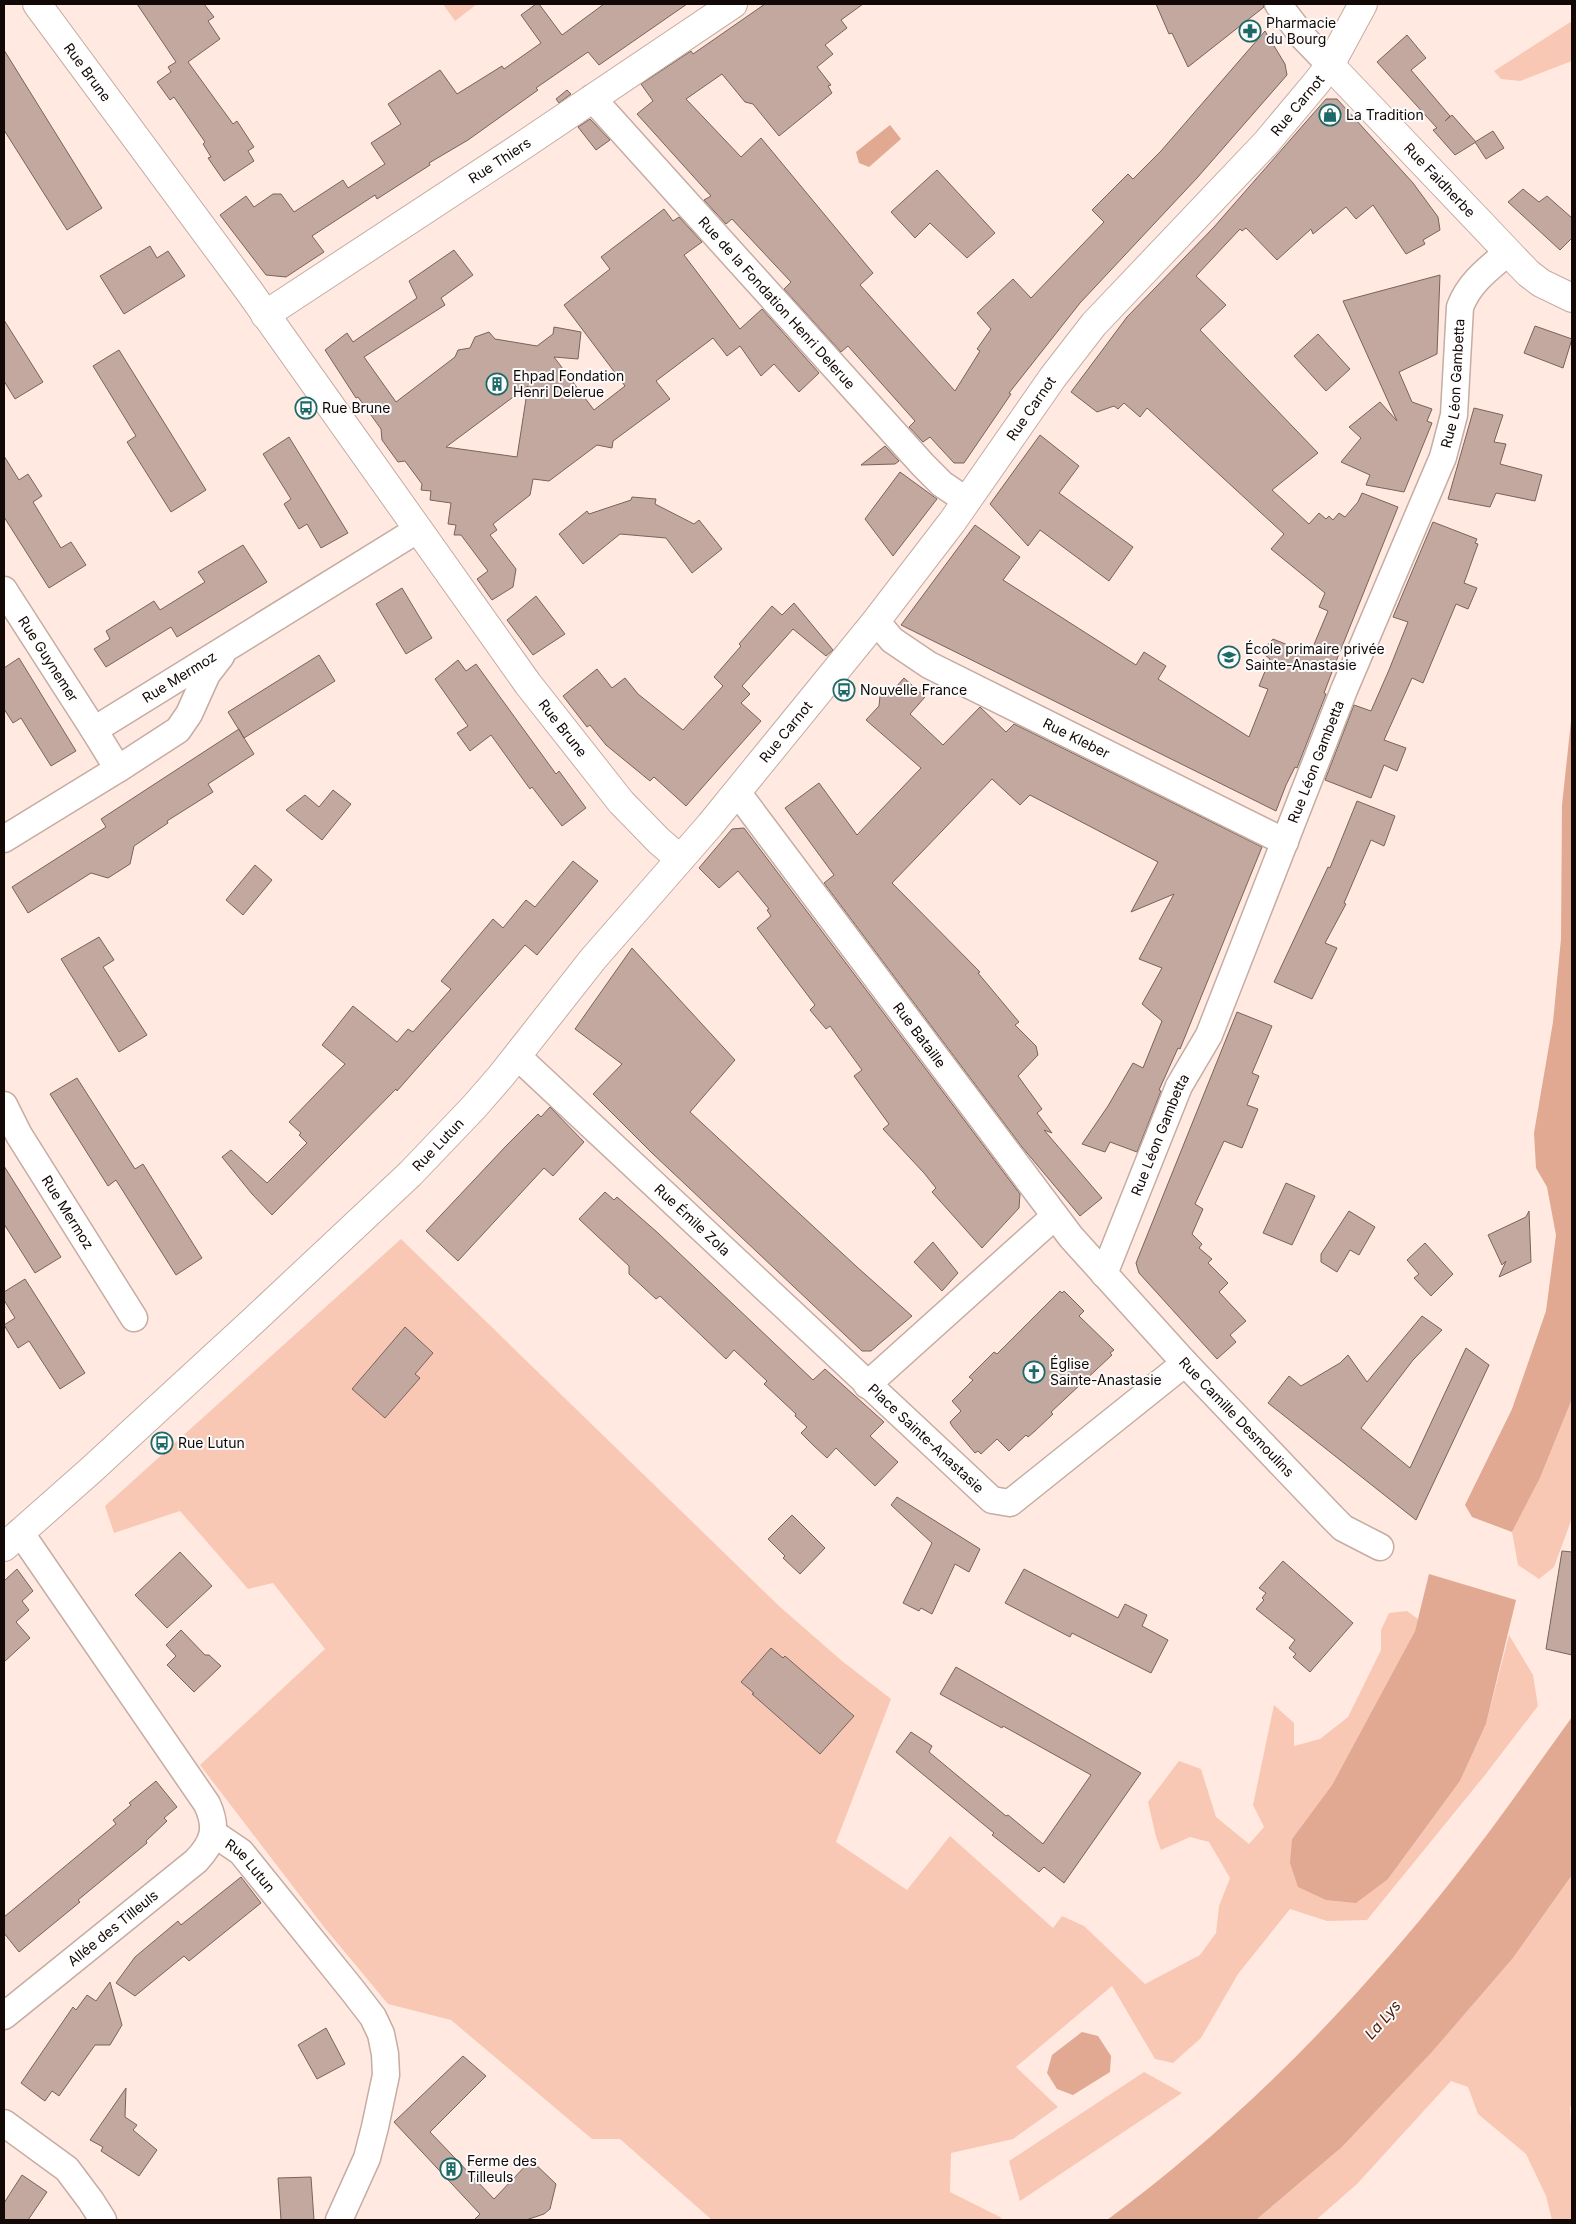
<svg xmlns="http://www.w3.org/2000/svg" width="1576" height="2224" viewBox="0 0 1576 2224" font-family="Inter,sans-serif">
<rect width="100%" height="100%" fill="#ffe9e0"/>
<g fill="#f9c8b5">
<path d="M443,4h34l-22,17z"/>
<path d="M1572,21v40l-52,20 -19,-2 -7,-8z"/>
<path d="M401,1239l378,367 63,55 49,38 -55,143 71,48 43,-54 103,92 9,-12 22,10 61,58 55,-29 16,-22 3,-27 11,-28 -21,-36 -19,-5 -29,13 -5,-13 -8,-35 31,-41 22,8 15,48 33,27 15,-17 -11,-22 21,-100 20,18v23l26,-7 28,-22 33,-67v-20l8,-17 18,-2 11,8 -3,12 -83,154 -40,54 96,40 72,-98 26,-57 23,-89 24,40 5,31 -53,69 -118,145 -40,1 -37,-12 -52,65 -37,64 -28,25 -18,-4 -43,-73 -96,81 42,40 -45,32 -62,14 -1,39 52,26 -5,2h-285l-92,-81h-28l-141,-119 -63,-16 -64,-77 -124,-162 125,-116 -52,-66 -25,6 -68,-78 -66,22 -9,-27z"/>
<path d="M1572,1399v119l-18,49 -15,12 -21,-14 -6,-33 28,-54z"/>
<path d="M1572,1875v229l-2,4 2,37v75h-20l-6,-24 -20,-42 -48,-40 -10,-27 -17,-6 -94,103 -41,36h-60l86,-73 90,-95 81,-94z"/>
<path d="M1144,2072l38,21 -162,108 -11,-40z"/>
</g>
<g fill="#e1a892">
<path d="M890,125l11,14 -32,28 -10,-4 -3,-11z"/>
<path d="M1572,712v687l-32,79 -28,54 -40,-15 -7,-12 47,-96 34,-98 10,-76 -9,-48 -11,-19 -2,-35 19,-111 8,-83 1,-134z"/>
<path d="M1429,1574l87,26 -30,124 -26,57 -72,98 -32,24 -30,-3 -28,-13 -8,-24 2,-24 40,-54 83,-154z"/>
<path d="M1572,1717v158l-59,83 -81,94 -90,95 -86,73h-149c130,-96 246,-214 346,-341 42,-53 80,-108 119,-162z"/>
<path d="M1082,2032l16,4 13,20 -1,16 -37,23 -16,-6 -10,-16 5,-18z"/>
</g>
<g fill="#c2a89e" stroke="#7a635a" fill-rule="evenodd">
<path d="M137,4h67l10,13 -6,4 12,18 -32,23 45,62 4,-3 17,26 -6,4 6,10 -30,20 -16,-23 3,-1 -8,-13 2,-2 -31,-45 -4,3 -13,-18 14,-10 -3,-5 8,-5z"/>
<path d="M536,4h3l23,31 42,-31h83l-88,61 -11,-13 -52,36 2,2 -70,50 -39,23 1,2 -53,34 -2,-4 -63,41 12,16 -38,25 -20,-2 -46,-60 26,-19 8,11 19,-13h8l13,18 49,-32 5,8 37,-24 -14,-21 30,-19 -13,-20 52,-34 17,24 45,-28 2,3 37,-26 -20,-28z"/>
<path d="M765,4h98l-22,16 6,8 -22,17 8,9 -16,13 14,18 -3,1 4,7 -53,43 -26,-32 -8,-2 -23,-28 -36,25 55,58 20,-19 112,135 -13,12 95,106 25,-40 -3,-2 14,-20 -14,-16 36,-34 18,19 73,-76 -12,-12 36,-36 5,5 28,-28 104,-120 20,33 2,11 -90,103 -117,125 -71,90 2,1 -47,69h-10l-24,-26 -7,5 -14,-15 6,-6 -67,-75 -7,6 -57,-63 7,-7 -59,-63 -6,5 -22,-24 7,-4 -74,-82 16,-13 -12,-17 50,-33 2,3z"/>
<path d="M1156,4h107l1,3 -76,60 -16,-34 -3,1z"/>
<path d="M1407,35l19,23 -15,12 39,46 -5,5 7,-6 24,27 -21,13 -22,-25 4,-2 -60,-66z"/>
<path d="M4,50l98,158 -35,22 -63,-100z"/>
<path d="M567,90l4,4 -12,9 -3,-4z"/>
<path d="M1326,99h11l76,84 25,34 2,13 -17,10 2,4 -19,10 -33,-49 -17,14 -10,-12 -33,27 -2,-5 -34,31 -31,-32 -4,3 -2,-2 -44,47 30,29 -26,25 118,123 -46,37 37,34 10,-11 7,6 3,-3 4,4 6,-7 6,4 13,-15 4,-9 36,14 -63,157 -11,29 2,1 -29,74 -2,-1 -9,18 -10,26 -375,-186 74,-100 45,32 -17,23 133,85 8,-13 22,14 -8,13 91,58 19,-48 -9,-3 11,-27 -9,-7 12,-13 37,15 18,-43 -9,-4 6,-14 -54,-44 13,-15 -137,-126 -7,9 -16,-14 -6,6 -4,-3 -17,6 -26,-20 56,-75 87,-90z"/>
<path d="M590,119l20,21 -14,10 -18,-23z"/>
<path d="M1493,131l11,17 -18,11 -11,-17z"/>
<path d="M937,170l58,63 -28,25 -37,-35 -15,15 -24,-26z"/>
<path d="M1523,189l16,13 8,-6 25,22v20l-12,12 -52,-48z"/>
<path d="M664,209l9,12 6,-4 23,25 -18,13 56,74 22,-20 57,64 -20,19 -25,-28 -13,12 -21,-30 -13,10 -14,-18 -57,43 14,18 -57,42 -1,7 -15,-3 -48,36 -16,-2 -3,16 -37,29 4,6 -7,5 26,34 -3,18 -21,13 -15,-21 11,-8 -27,-36h-7l2,-10 -8,-1 3,-21 -21,-3 1,-9 -10,-1 1,-6 -17,-23 -7,1 -16,-22 -1,-11 -23,-32 -2,1 -31,-48 22,-17 6,9 64,-44 -8,-17 45,-31 19,25 -32,23 4,7 -81,52 32,45 59,-45 3,-7 12,-2 5,-11 14,-5 6,7 42,7 16,-12 1,-7 27,5 -3,27 -24,-2 40,53 31,-24 -61,-81 46,-36 -9,-12zM528,386l-11,71 -71,-10z"/>
<path d="M150,246l7,12 11,-7 17,25 -61,38 -24,-38z"/>
<path d="M1440,275l-3,79 -38,18 13,30 20,7 -5,12 5,2 -28,69 -38,-7 4,-10 -29,-13 20,-24 -12,-11 31,-25 17,19 -54,-120z"/>
<path d="M4,320l39,62 -28,17 -11,-18z"/>
<path d="M1535,326l37,13 -9,29 -39,-15z"/>
<path d="M1318,334l32,35 -24,22 -32,-35z"/>
<path d="M119,350l87,140 -35,22 -44,-70 9,-6 -43,-70z"/>
<path d="M1474,408l29,7 -9,27 12,2 -6,20 42,11 -7,26 -39,-8 -6,14 -42,-8z"/>
<path d="M1040,435l39,31 -20,27 74,54 -24,34 -69,-51 -12,16 -38,-42z"/>
<path d="M289,437l59,96 -27,15 -14,-24 -8,5 -15,-25 7,-5 -28,-45z"/>
<path d="M885,446l14,15 -4,3 -34,1z"/>
<path d="M4,456l15,24 9,-6 14,22 -9,6 28,46 10,-6 15,23 -37,23 -45,-71z"/>
<path d="M900,472l37,27 -44,57 -28,-37z"/>
<path d="M632,497l24,2 -1,5 39,20 5,-4 23,29 -30,24 -26,-35 -46,-4 -37,30 -24,-30 28,-23 2,3 42,-14z"/>
<path d="M1433,522l44,17 -2,4 3,1 -14,39 13,5 -9,21 -12,-5 -33,79 -11,-5 -28,62 22,8 -9,23 -13,-6 -13,33 -46,-18 29,-75 17,6 18,-41 19,-48 -15,-5z"/>
<path d="M243,545l24,37 -90,55 -6,-10 -65,40 -12,-18 16,-10 -4,-8 48,-30 6,9 45,-28 -7,-10z"/>
<path d="M402,588l30,50 -26,16 -30,-50z"/>
<path d="M536,596l29,38 -32,21 -26,-35z"/>
<path d="M794,603l39,47 -7,6 -33,-27 -51,57 8,8 -9,9 20,18 -75,85 -32,-29 -4,4 -44,-36 -16,-20 -3,2 -24,-31 34,-27 15,19 13,-10 13,16 45,36 40,-44 -9,-9 27,-31 -2,-2 33,-38 10,9z"/>
<path d="M319,655l16,26 -91,57 10,16 -46,30 5,8 -46,29 1,2 -34,23 -4,18 -22,14 -17,-5 -63,40 -16,-26 94,-60 -5,-8 138,-90 5,9 -16,-26z"/>
<path d="M19,658l57,93 -25,15 -30,-48 -8,5 -9,-14v-41z"/>
<path d="M458,660l8,11 10,-7 80,110 3,-3 27,37 -24,18 -30,-39 -2,2 -39,-54 -21,16 -13,-18 11,-7 -33,-47z"/>
<path d="M904,678l21,19 -15,17 33,31 37,-38 26,25 8,-8 248,123 -82,202 -2,-1 -19,42 2,1 -24,61 -27,-10 -5,10 -23,-8 26,-38 25,-43 10,5 19,-47 -20,-17 20,-36 -23,-9 35,-65 -43,18 27,-50 -128,-67 -10,10 -28,-26 -100,104 88,89 -2,1 41,49 -4,3 21,21 2,9 -20,21 24,33 -5,4 15,20 -8,-3 58,68 -22,18 -58,-69 -198,-264 10,-8 -49,-67 34,-25 38,52 64,-67 -55,-48 13,-14 1,-10h8z"/>
<path d="M333,790l18,14 -29,36 -36,-30 19,-15 14,12z"/>
<path d="M1357,801l38,15 -11,30 -13,-6 -27,63 2,1 -21,39 12,5 -25,51 -38,-17 54,-115 2,1z"/>
<path d="M744,828l276,366 -1,14 -37,40 -50,-56 4,-4 -12,-15 -41,-44 6,-5 -35,-48 8,-6 -32,-44 -4,3 -16,-19 5,-5 -58,-77 14,-12 -4,-6 2,-1 -31,-38 -19,17 -20,-20 33,-39z"/>
<path d="M573,861l25,20 -61,74 -12,-10 -128,146 -1,-2 -124,126 -20,-21 -30,-37 9,-7 36,33 40,-40 -8,-8 2,-2 -12,-11 56,-58 -23,-19 31,-39 44,36 11,-13 5,3 38,-43 -10,-8 52,-62 10,9 23,-28 9,7z"/>
<path d="M255,865l17,15 -29,35 -17,-15z"/>
<path d="M99,937l15,23 -11,7 44,68 -28,17 -58,-93z"/>
<path d="M632,948l103,112 -45,52 167,155 55,49 -41,35h-9l-210,-198 -59,-59 29,-30 -47,-35z"/>
<path d="M1237,1012l35,14 -20,47 7,3 -12,29 11,4 -16,39 -18,-7 -29,63 8,5 -11,25 10,10 -3,4 13,11 -4,4 20,20 -9,9 27,29 -16,14 6,7 -19,17 -78,-86 -3,-10z"/>
<path d="M77,1078l58,91 8,-5 59,94 -26,17 -60,-95 -8,6 -58,-92z"/>
<path d="M550,1107l34,35 -31,34 -9,-8 -86,93 -32,-30 80,-85 32,-32 3,3z"/>
<path d="M4,1166l57,91 -26,16 -31,-49z"/>
<path d="M1286,1183l29,13 -23,49 -29,-12z"/>
<path d="M605,1192l9,8 3,-3 41,36 155,147 12,-11 59,53 -14,14 28,26 -23,24 -39,-38 -9,10 -14,-13 -12,-12 6,-6 -12,-11 1,-2 -32,-30 3,-3 -33,-31 -8,9 -66,-63 -4,3 -27,-25v-8l-50,-47z"/>
<path d="M1349,1211l26,16 -16,28 -9,-5 -13,22 -16,-10v-8z"/>
<path d="M1529,1211l2,51 -32,15 7,-16 -4,4 -14,-30 38,-18z"/>
<path d="M933,1242l25,31 -16,18 -28,-29z"/>
<path d="M1425,1243l28,31 -22,22 -17,-18 5,-4 -12,-14z"/>
<path d="M25,1279l60,94 -25,16 -31,-48 -11,7 -14,-23 11,-7 -11,-18v-8z"/>
<path d="M1060,1291l2,2 2,-2 20,20 -5,5 35,34 -4,3 2,2 -61,57 2,2 -18,17 -7,6 -2,-2 -17,16 -12,-12 -16,15 -3,-3 -3,2 -23,-27 -2,-4 11,-11 -9,-10 21,-21 -4,-3 25,-25 3,2z"/>
<path d="M1422,1316l20,14 -29,30 -52,68 49,40 56,-120 23,17 -73,155 -148,-117 21,-27 12,10 39,-23 8,-8 19,27z"/>
<path d="M405,1327l28,26 -18,21 5,4 -35,40 -33,-29z"/>
<path d="M897,1497l83,52 -11,23 -14,-8 -23,50 -11,-6 -2,3 -16,-8 29,-60 -41,-38z"/>
<path d="M792,1515l33,33 -25,26 -17,-16 2,-2 -17,-17z"/>
<path d="M1562,1551l10,1v103l-26,-6z"/>
<path d="M180,1552l32,34 -45,42 -32,-33z"/>
<path d="M1283,1561l70,62 -43,49 -17,-15 3,-3 -7,-6 6,-8 -39,-31 8,-9 -2,-2 4,-5 -7,-5z"/>
<path d="M17,1569l16,22 -11,10 7,9 -13,12 14,16 -26,24v-81z"/>
<path d="M1024,1569l94,49 7,-14 22,11 -5,11 26,14 -17,33 -79,-40 -2,4 -65,-34z"/>
<path d="M181,1630l24,25h4l12,11 -27,26 -27,-27 9,-9 -10,-11z"/>
<path d="M771,1648l12,10 2,-2 69,60 -34,38 -68,-60 2,-1 -13,-11z"/>
<path d="M956,1667l185,106 -77,110 -20,-16 -5,5 -47,-37 2,-2 -98,-81 15,-20 21,14 -3,6 77,64 2,-1 35,29 48,-69 -88,-49 -1,2 -62,-34z"/>
<path d="M156,1781l21,26 -13,11 3,3 -21,20 1,2 -69,57 2,2 -61,50 -15,-19v-16l112,-93 -3,-4 18,-15 -2,-2z"/>
<path d="M241,1877l20,26 -72,58 -5,-5 -49,40 -19,-13 19,-26 43,-36 3,4z"/>
<path d="M110,1982l12,43 -12,20h-15l-36,51 -7,-5 -7,10 -3,-2 -21,-16 52,-76 3,3 11,-15 9,6z"/>
<path d="M326,2028l19,36 -28,15 -19,-34z"/>
<path d="M463,2056l23,20 -56,56 64,67 37,-39 25,24 -6,25 -6,5 -18,6h-52l6,-6 -86,-92z"/>
<path d="M126,2088l-1,29 12,8 -4,5 24,20 -18,26 -38,-25 2,-4 -13,-7z"/>
<path d="M22,2175l25,17 -19,28h-24v-17z"/>
<path d="M311,2177l3,43h-33l-3,-42z"/>
</g>
<g fill="none" stroke-linecap="round" stroke-linejoin="round">
<g stroke="#c6aca2" stroke-width="29">
<g id="street">
<path d="M1278,4l26,34 26,27"/>
<path id="s1" d="M592,98l331,367 19,19 25,17"/>
<path id="s2" d="M4,590l90,140"/>
<path id="s3" d="M876,621l16,19 37,25 356,177"/>
<path d="M118,769l60,-39 11,-16 18,-40 14,-18"/>
<path id="s4" d="M737,792l334,445 114,126 147,154 11,11 37,19"/>
<path id="s5" d="M4,839l114,-70 -24,-39 323,-200"/>
<path id="s6" d="M517,1056l475,444 18,3 175,-140"/>
<path id="s7" d="M4,1105l15,30 115,183"/>
<path id="s8" d="M1104,1274l75,-188 30,-51 135,-345 99,-233 11,-42 6,-108c9,-24 28,-38 47,-54"/>
<path d="M867,1385l188,-169"/>
<path id="s9" d="M213,1833l28,19 112,139 20,26 8,17 4,20 1,21 -11,52 -8,31 -28,62"/>
<path id="s10" d="M4,2016l192,-155c18,-19 22,-33 11,-57l-187,-272"/>
<path d="M4,2123l63,46 24,32 12,19"/>
</g>
</g>
<g stroke="#c6aca2" stroke-width="30">
<g id="secondary">
<path id="s11" d="M37,4l212,287 279,393 93,118 38,39 21,18"/>
<path id="s12" d="M1330,65l198,208 13,10 31,15"/>
<path id="s13" d="M265,315l257,-169 211,-142"/>
<path id="s14" d="M4,1547l86,-76 163,-150 157,-147 64,-67 27,-31 92,-117 117,-134 166,-204 76,-99 101,-145 41,-53 172,-181 51,-61 13,-17 33,-61"/>
</g>
</g>
<use href="#street" stroke="#fff" stroke-width="26"/>
<use href="#secondary" stroke="#fff" stroke-width="28"/>
</g>
<defs>
<g id="pharmacy-ring" transform="scale(1.125)"><circle r="9.5" fill="#fbfbfb" stroke="#1d6967" stroke-width="1.5"/><path d="M-2-6h4v4h4v4h-4v4h-4v-4h-4v-4h4Z" fill="#1d6967"/></g>
<g id="shop-ring" transform="scale(1.125)"><circle r="9.5" fill="#fbfbfb" stroke="#1d6967" stroke-width="1.5"/><path d="M-5-2.5h2.3a2.7 3.5 0 0 1 5.4 0H5L5.5 6h-11ZM-1.5-2.5h3a1.5 2.3 0 0 0-3 0Z" fill="#1d6967"/></g>
<g id="building-ring" transform="scale(1.125)"><circle r="9.5" fill="#fbfbfb" stroke="#1d6967" stroke-width="1.5"/><path d="M-4-6H4V6H1V3H-1V6H-4ZM-2.5-4.3h1.7v1.8h-1.7ZM.8-4.3h1.7v1.8H.8ZM-2.5-1h1.7V.8h-1.7ZM.8-1h1.7V.8H.8Z" fill="#1d6967"/></g>
<g id="bus-ring" transform="scale(1.125)"><circle r="9.5" fill="#fbfbfb" stroke="#1d6967" stroke-width="1.5"/><path d="M-5-6H5V4H4V6H2V4H-2V6H-4V4H-5ZM-3.5-4V0h7V-4ZM-3.5 1.2v1.5H-2V1.2ZM2 1.2v1.5H3.5V1.2Z" fill="#1d6967"/></g>
<g id="school-ring" transform="scale(1.125)"><circle r="9.5" fill="#fbfbfb" stroke="#1d6967" stroke-width="1.5"/><path d="M0-5L7-2L0 1L-7-2ZM-4 1L0 2.5L4 1V4Q0 6-4 4Z" fill="#1d6967"/></g>
<g id="church-ring" transform="scale(1.125)"><circle r="9.5" fill="#fbfbfb" stroke="#1d6967" stroke-width="1.5"/><path d="M-1.2-6h2.4v3.5h3.3v2.4h-3.3V6h-2.4V-.1h-3.3v-2.4h3.3Z" fill="#1d6967"/></g>
</defs>
<g fill-rule="evenodd">
<use href="#pharmacy-ring" x="1250" y="31"/>
<use href="#shop-ring" x="1330" y="115"/>
<use href="#building-ring" x="497" y="384"/>
<use href="#bus-ring" x="306" y="408"/>
<use href="#school-ring" x="1229" y="657"/>
<use href="#bus-ring" x="844" y="690"/>
<use href="#church-ring" x="1034" y="1372"/>
<use href="#bus-ring" x="162" y="1443"/>
<use href="#building-ring" x="451" y="2169"/>
</g>
<g text-anchor="middle" stroke-width="4" stroke-linejoin="round" paint-order="stroke">
<g font-size="14" fill="#120906" stroke="#fbfbfb" text-anchor="start">
<text x="1266" y="28">Pharmacie<tspan x="1266" dy="16">du Bourg</tspan></text>
<text x="1346" y="120">La Tradition</text>
<text x="513" y="381">Ehpad Fondation<tspan x="513" dy="16">Henri Delerue</tspan></text>
<text x="322" y="413">Rue Brune</text>
<text x="1245" y="654">École primaire privée<tspan x="1245" dy="16">Sainte-Anastasie</tspan></text>
<text x="860" y="695">Nouvelle France</text>
<text x="1050" y="1369">Église<tspan x="1050" dy="16">Sainte-Anastasie</tspan></text>
<text x="178" y="1448">Rue Lutun</text>
<text x="467" y="2166">Ferme des<tspan x="467" dy="16">Tilleuls</tspan></text>
</g>
<g font-size="14" fill="#120906" stroke="#fbfbfb">
<text dy="5" stroke="none"><textPath href="#s11" startOffset="85">Rue Brune</textPath></text>
<text dy="5" stroke="none"><textPath href="#s14" startOffset="1942">Rue Carnot</textPath></text>
<text dy="5" stroke="none"><textPath href="#s13" startOffset="281">Rue Thiers</textPath></text>
<text dy="5" stroke="none"><textPath href="#s12" startOffset="159">Rue Faidherbe</textPath></text>
<text dy="5" stroke="none"><textPath href="#s1" startOffset="276">Rue de la Fondation Henri Delerue</textPath></text>
<text dy="5" stroke="none"><textPath href="#s8" startOffset="960">Rue Léon Gambetta</textPath></text>
<text dy="5" stroke="none"><textPath href="#s14" startOffset="1538">Rue Carnot</textPath></text>
<text dy="5" stroke="none"><textPath href="#s2" startOffset="82">Rue Guynemer</textPath></text>
<text dy="5" stroke="none"><textPath href="#s5" startOffset="280">Rue Mermoz</textPath></text>
<text dy="5" stroke="none"><textPath href="#s11" startOffset="895">Rue Brune</textPath></text>
<text dy="5" stroke="none"><textPath href="#s14" startOffset="1132">Rue Carnot</textPath></text>
<text dy="5" stroke="none"><textPath href="#s3" startOffset="234">Rue Kleber</textPath></text>
<text dy="5" stroke="none"><textPath href="#s8" startOffset="555">Rue Léon Gambetta</textPath></text>
<text dy="5" stroke="none"><textPath href="#s4" startOffset="304">Rue Bataille</textPath></text>
<text dy="5" stroke="none"><textPath href="#s8" startOffset="150">Rue Léon Gambetta</textPath></text>
<text dy="5" stroke="none"><textPath href="#s14" startOffset="592">Rue Lutun</textPath></text>
<text dy="5" stroke="none"><textPath href="#s7" startOffset="125">Rue Mermoz</textPath></text>
<text dy="5" stroke="none"><textPath href="#s6" startOffset="240">Rue Émile Zola</textPath></text>
<text dy="5" stroke="none"><textPath href="#s4" startOffset="801">Rue Camille Desmoulins</textPath></text>
<text dy="5" stroke="none"><textPath href="#s6" startOffset="560">Place Sainte-Anastasie</textPath></text>
<text dy="5" stroke="none"><textPath href="#s9" startOffset="50">Rue Lutun</textPath></text>
<text dy="5" stroke="none"><textPath href="#s10" startOffset="140">Allée des Tilleuls</textPath></text>
</g>
<g font-size="15" font-style="italic" fill="#491701" stroke="#fbfbfb">
<text transform="translate(1383 2020) rotate(-49)" y="5">La Lys</text>
</g>
</g>
<rect width="1576" height="2224" fill="none" stroke="#120906" stroke-width="10"/>
</svg>
